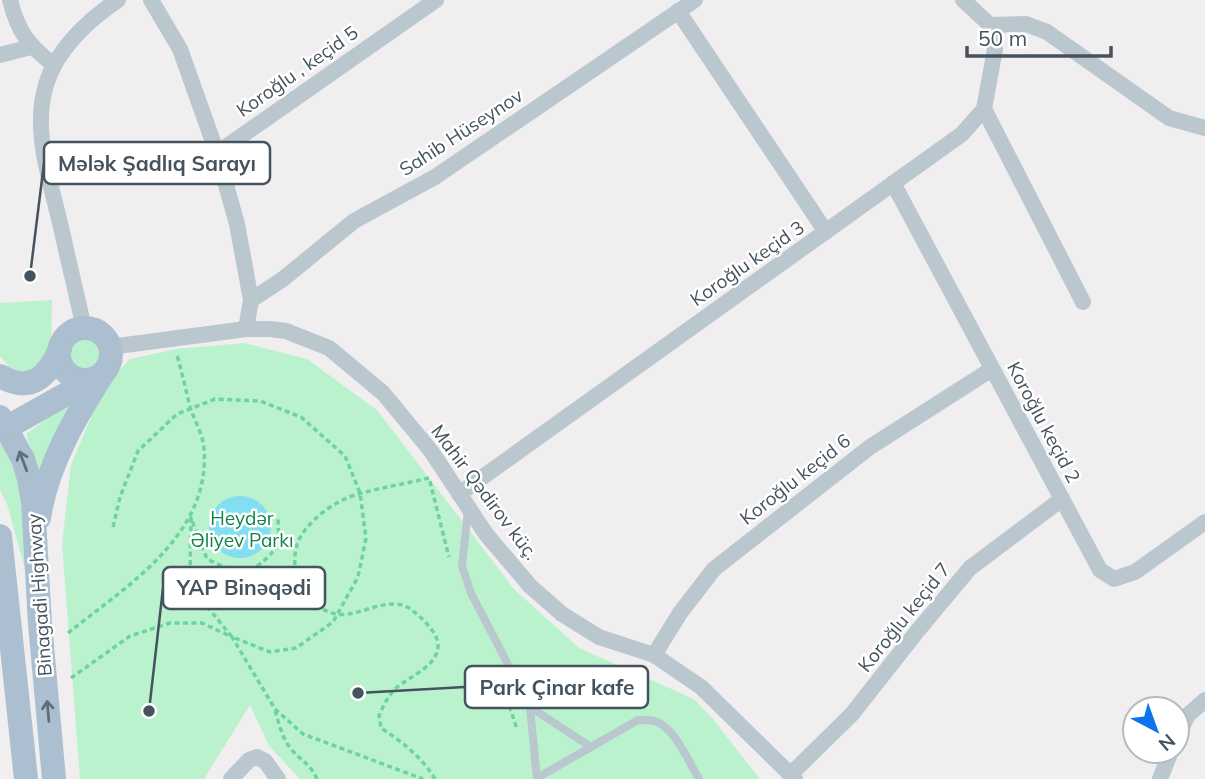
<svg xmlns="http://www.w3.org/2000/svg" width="1205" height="779" viewBox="0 0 1205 779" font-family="Mulish,sans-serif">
<rect width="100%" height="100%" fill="#f1eeef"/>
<g fill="#baf2ce">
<path d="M52,300l-1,53 -21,20 -19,-4 -11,-13v-53z"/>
<circle cx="85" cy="354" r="16"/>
<path d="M244,343l63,16 70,51 137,179 65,59 115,51 18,19 48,61h-460l-31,-33 -19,-41 -46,74h-124l-18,-235 9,-79 24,-57 18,-31 17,-18 46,-10z"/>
<path d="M72,400l-31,80 -15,-46z"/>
<path d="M4,439l16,50 6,83 -19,-68 -7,-14v-47z"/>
</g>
<circle fill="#83def2" cx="240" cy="527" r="31"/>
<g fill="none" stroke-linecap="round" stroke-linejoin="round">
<g stroke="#6fd39f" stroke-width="3.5" stroke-dasharray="5 3.5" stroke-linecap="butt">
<path d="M113,527l7,-30 18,-46 39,-37 38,-15 45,2 41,16 44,39 15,37 6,45 -8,39 -25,45 -37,26 -26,4 -38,-15 -31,-38 -11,-24 1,-57 16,41c36,18 44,18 72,-14l-1,-26"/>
<path d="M68,633c60,-48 143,-98 136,-185 -1,-14 -10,-28 -14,-41 -4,-17 -8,-34 -13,-52"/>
<path d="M71,678l59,-42 40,-13h32l30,14 43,72 28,25 120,45"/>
<path d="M504,690l13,39"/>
<path d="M275,711c4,12 7,27 16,38 10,12 19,14 26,30"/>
<path d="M435,779c-12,-21 -34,-38 -54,-51l-2,-12c4,-10 9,-20 16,-27 14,-13 43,-22 43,-44 0,-13 -19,-30 -29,-37 -22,-13 -50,10 -73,6 -36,-7 -54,-56 -31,-84 12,-15 28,-27 47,-34 25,-8 52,-12 77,-18l20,79"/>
</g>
<g stroke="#bbc7cf" stroke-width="8">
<path d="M468,510l-6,56 9,27 59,114 7,72"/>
<path d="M530,707l61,40"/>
<path d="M537,778l101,-58c5,0 12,0 17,1 21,8 33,40 44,58"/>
</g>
<g stroke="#bbc7cf" stroke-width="16">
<path d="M10,0c8,32 18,45 44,65"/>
<path d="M151,0l29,49 37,104 20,71 14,76 -5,29"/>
<path d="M963,0l27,25 36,-1 21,8 122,86 36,10"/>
<path d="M678,11l148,221"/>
<path d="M0,55l31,-8"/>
<path d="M984,109l99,193"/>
<path d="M217,153l219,-153"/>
<path d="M893,183l207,387 14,9 21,-7 70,-50"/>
<path d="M251,300l32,-21 71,-58 81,-44 260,-177"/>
<path d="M84,328c-8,-35 -16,-70 -24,-105 -10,-43 -28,-94 -14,-138 10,-35 42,-65 72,-85"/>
<path d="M110,347l136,-18h24l16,2 43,17 54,45 48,58 55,83 44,52 32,28 37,23 55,18 47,32 94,92"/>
<path d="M459,494l503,-360 22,-25 11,-60 -5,-24"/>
<path d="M654,655l26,-42 34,-44 156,-122 122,-78"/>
<path d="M1177,737l11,-22 17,-15"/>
<path d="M791,774l61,-60 63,-80 55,-66 92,-69"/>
<path d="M231,779l18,-19 8,-3 8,4 13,18"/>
<path d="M1160,779l11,-28"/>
</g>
<g stroke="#acbfd0" stroke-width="24">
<circle cx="85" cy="354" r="26"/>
<path d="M0,376c31,18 48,0 60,-27"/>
<path d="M0,417l23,42 6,20 4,23 7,122 14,155"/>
<path d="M0,428l13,-4 82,-46"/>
<path d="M39,518c8,-54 38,-104 67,-149"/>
<path d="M0,536l26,243"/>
</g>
</g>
<defs><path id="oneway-shaft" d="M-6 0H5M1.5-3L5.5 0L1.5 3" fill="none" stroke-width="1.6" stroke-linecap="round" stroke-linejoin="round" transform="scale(1.75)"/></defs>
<g stroke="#5f6e7a">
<use href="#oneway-shaft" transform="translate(23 461) rotate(-111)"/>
<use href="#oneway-shaft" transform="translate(48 711) rotate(-95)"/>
</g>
<g text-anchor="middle" stroke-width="5" stroke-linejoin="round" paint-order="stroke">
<g font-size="19" fill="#45535e" stroke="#fff">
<text transform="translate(297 71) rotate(-35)" y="7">Koroğlu , keçid 5</text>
<text transform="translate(461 132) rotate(-33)" y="7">Sahib Hüseynov</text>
<text transform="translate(747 263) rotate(-35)" y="7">Koroğlu keçid 3</text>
<text transform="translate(1044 422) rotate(62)" y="7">Koroğlu keçid 2</text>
<text transform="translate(795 479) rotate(-38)" y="7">Koroğlu keçid 6</text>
<text transform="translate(485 492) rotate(53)" y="7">Mahir Qədirov küç.</text>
<text transform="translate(39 595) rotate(-94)" y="7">Binagadi Highway</text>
<text transform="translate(904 617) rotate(-51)" y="7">Koroğlu keçid 7</text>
</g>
<g font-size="19" fill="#108547" stroke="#fff">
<text x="242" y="525">Heydər<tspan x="242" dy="22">Əliyev Parkı</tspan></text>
</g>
</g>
<path fill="none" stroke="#45535e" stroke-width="2.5" d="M30 276L44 163M149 711L163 588M358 693L465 687"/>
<g fill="#45535e" stroke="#fff" stroke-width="2.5">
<circle cx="30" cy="276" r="7"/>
<circle cx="149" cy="711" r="7"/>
<circle cx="358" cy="693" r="7"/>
</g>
<g fill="#fff" stroke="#45535e" stroke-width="2.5">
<rect x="44" y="142" width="226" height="42" rx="7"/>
<rect x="163" y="567" width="162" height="42" rx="7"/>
<rect x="465" y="666" width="183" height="42" rx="7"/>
</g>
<g font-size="21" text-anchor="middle" font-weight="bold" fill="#45535e">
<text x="157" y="171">Mələk Şadlıq Sarayı</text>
<text x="244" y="595">YAP Binəqədi</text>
<text x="557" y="695">Park Çinar kafe</text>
</g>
<g transform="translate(1156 730) rotate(139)"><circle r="33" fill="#ffffff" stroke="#b5babf" stroke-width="2"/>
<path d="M0-5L12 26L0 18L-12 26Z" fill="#0b74ee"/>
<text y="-10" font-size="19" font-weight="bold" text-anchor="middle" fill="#45535e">N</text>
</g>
<path d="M967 46v10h144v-10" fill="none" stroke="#45535e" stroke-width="3.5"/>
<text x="978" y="46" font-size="21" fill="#45535e" stroke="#ffffff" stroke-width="5" paint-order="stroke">50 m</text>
</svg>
